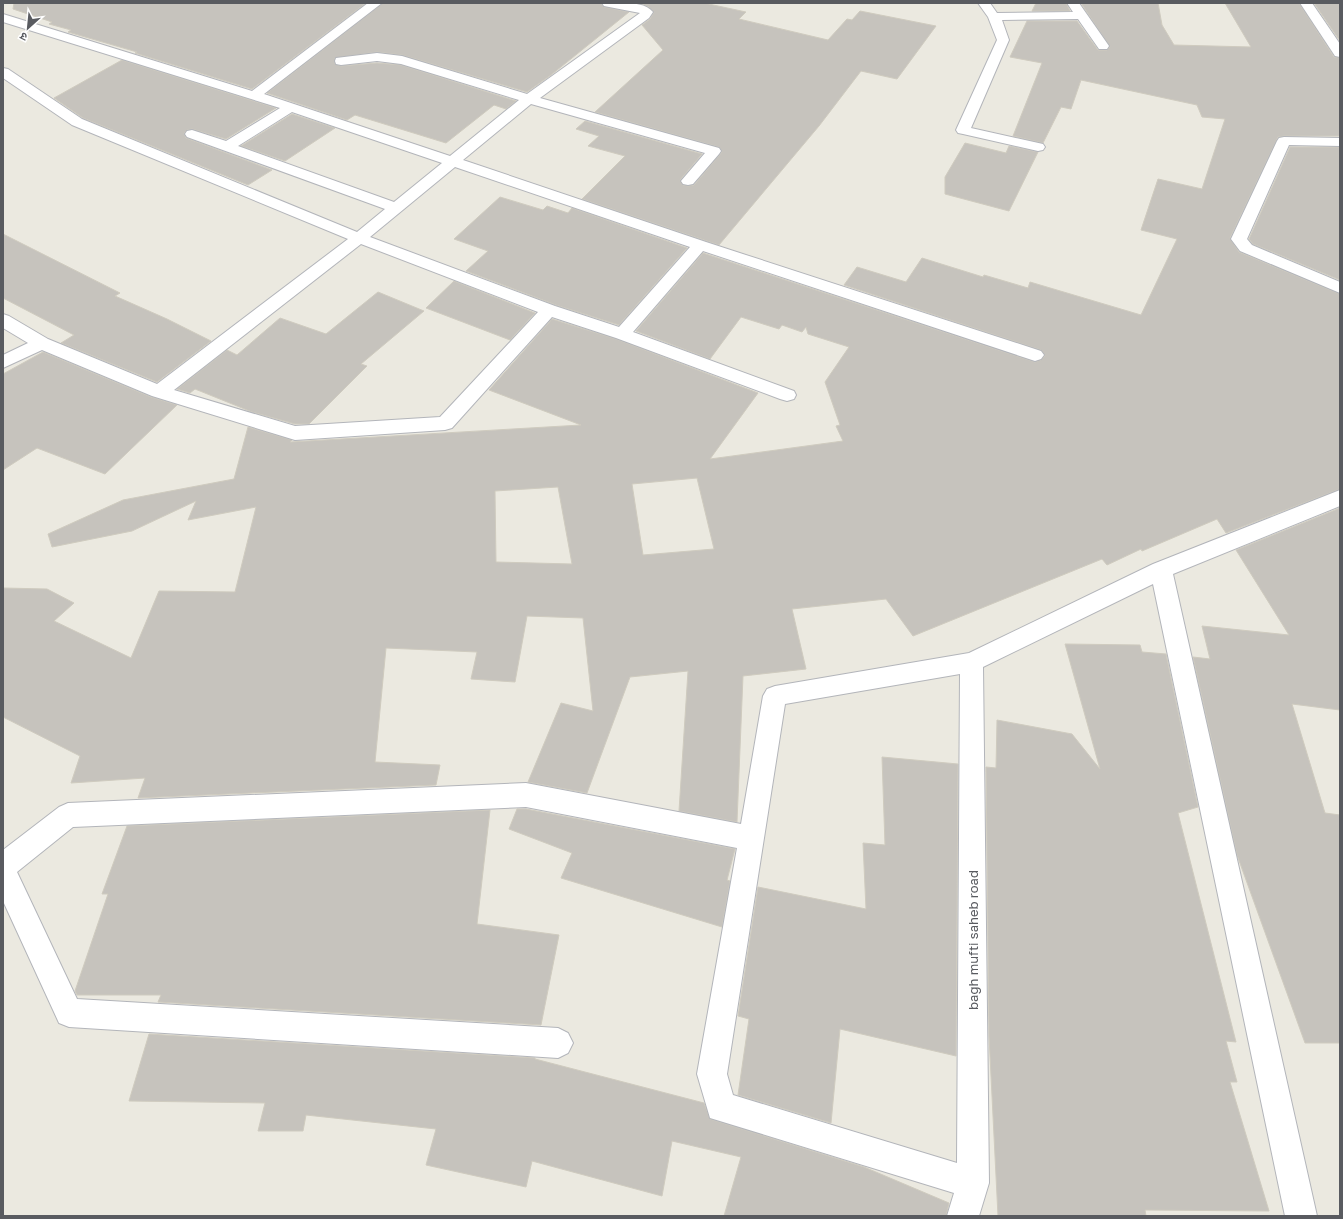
<svg xmlns="http://www.w3.org/2000/svg" width="1343" height="1219" viewBox="0 0 1343 1219" font-family="'Golos Text','Noto Sans Devanagari',sans-serif">
<rect width="100%" height="100%" fill="#ebe9e0"/>
<g fill="#c6c3bd" stroke="#cfcbbf" fill-rule="evenodd">
<path d="M14,3h352l-114,86 -117,-36 2,-1 -69,-20 3,-2 -22,-6 3,-2 -39,-13z"/>
<path d="M383,3h218l3,4 25,5 -78,63 -24,17 -125,-37 -25,-3 -42,6v6l6,2 36,-3 24,2 115,36 -10,8 -12,-4 -48,38 -91,-28 -8,5 -80,-27z"/>
<path d="M639,3h65l42,9 -7,7 89,21 19,-21 5,1 8,-9 76,15 -39,53 -36,-8 -42,55 -100,119 -137,-46 43,-43 -37,-10 11,-10 -23,-7 9,-8 117,33 -22,26 3,5 5,1 6,-1 28,-33 -3,-5 -124,-35 68,-62 -21,-25 8,-6 4,-7 -5,-5z"/>
<path d="M1036,3h30l4,8h-38z"/>
<path d="M1081,3h77l4,22 12,20 77,2 -26,-44h74l35,54 6,1v78h-56l-6,1 -48,101 9,14 101,42v195l-114,44 -9,-14 -75,32 -1,-2 -34,16 -5,-6 -189,77 -27,-37 -94,10 14,60 -63,7 -6,146 -58,-11 9,-140 -58,6 -43,116 -59,-11 33,-79 32,8 -10,-93 -56,-2 -12,66 -44,-3 6,-27 -91,-4 -11,114 65,3 -4,20 -298,13 7,-20 -74,5 9,-27 -77,-39v-129l44,1 27,14 -20,18 77,37 28,-67 76,1 21,-85 -68,13 8,-19 -64,30 -80,16 -4,-13 75,-34 111,-21 14,-52 44,13 -2,2 291,-17 -92,-35 63,-71 64,20 142,54 -48,66 133,-18 -7,-15 4,-1 -15,-43 24,-35 -41,-13 -2,-7 -4,5 -20,-7 -3,4 -38,-12 -31,42 -74,-28 67,-78 332,109 6,-2 4,-4 -4,-6 -197,-65 13,-18 49,15 16,-24 61,19 1,-2 44,13 2,-6 111,33 36,-76 -36,-9 17,-51 44,10 23,-70 -23,-2 -5,-12 -116,-25 -10,29 -10,-2 -18,36 -30,-7 29,-73 -32,-6 17,-36h50l21,29h9l3,-3zM697,478l17,71 -71,6 -11,-71zM558,487l14,77 -76,-2 -1,-71z"/>
<path d="M1314,3h26v38z"/>
<path d="M122,60l154,48 -50,31 -34,-10 -5,1 -3,3 2,5 86,32 -24,15 -165,-67 -29,-20z"/>
<path d="M292,114l43,14 -50,33 -44,-15z"/>
<path d="M965,143l41,10 3,-7 29,6 -29,59 -64,-17v-17z"/>
<path d="M1290,147h50v133l-87,-36 -4,-5z"/>
<path d="M500,197l43,13 4,-4 21,7 4,-5 115,40 -68,77 -63,-20 -90,-34 22,-20 -34,-12z"/>
<path d="M3,234l117,59 -5,3 52,23 44,22 -54,41 -96,-39 13,-8 -71,-37z"/>
<path d="M454,281l81,32 -25,27 -84,-32z"/>
<path d="M378,292l46,19 -63,53 6,2 -58,58h-14l-43,-12 -57,-23 -5,4 -13,-4 50,-39 10,5 43,-37 46,16z"/>
<path d="M43,352l108,45 26,8 -72,69 -68,-26 -34,22v-96z"/>
<path d="M1340,508v202l-48,-6 33,109 15,2v228h-35l-68,-188 -44,-198 17,2 -8,-33 87,9 -53,-85z"/>
<path d="M1065,644l75,1 2,7 24,2 32,153 -20,6 58,229 -10,-1 11,41h-7l39,129 -124,-1 1,6h-148l-9,-180 -3,-269 10,1 1,-48 75,14 28,35z"/>
<path d="M882,757l76,7 -2,292 -116,-27 -9,94 -93,-28 11,-76 -11,-3 20,-129 108,22 -3,-66 22,2z"/>
<path d="M517,809h9l209,40 -8,31 3,1 -8,46 -161,-49 11,-25 -63,-24z"/>
<path d="M490,810l-13,114 82,11 -18,90 -383,-23 3,-7h-84l-2,-4 33,-97h-6l25,-68z"/>
<path d="M149,1034l386,24v1l169,44 6,16 154,48 85,36 -3,13h-222l17,-59 -69,-16 -10,55 -130,-35 -6,26 -100,-22 10,-36 -130,-14 -3,16h-45l7,-28 -136,-2z"/>
</g>
<g fill="none" stroke-linecap="round" stroke-linejoin="round">
<g stroke="#b3b5ba" stroke-width="2">
<g id="minor">
<path d="M368,3h14l-118,91 186,62 69,-56 -118,-36 -24,-3 -36,4 -5,-1 -1,-3 1,-3 41,-5 25,3 125,38 113,-81 -36,-7 -2,-3c14,0 42,-3 51,9l-4,6 -109,80 179,50 2,3 -2,3 -26,30 -5,1 -5,-1 -2,-3 24,-28 -174,-49 -68,56 243,82 335,109 3,4 -3,4 -6,2 -6,-2 -326,-108 -70,81 161,59 2,4 -2,4 -7,2 -7,-2 -164,-61 -64,-21 -100,111 -7,2 -150,10 -143,-44 -110,-46 -39,18v-13l25,-12 -25,-15v-14l6,2 39,23 109,45 191,-145 -276,-114 -69,-47v-10l5,1 74,50 275,113 28,-23 -198,-72 -2,-3 2,-3 5,-1 34,11 54,-33 -277,-86v-8l249,77zM292,112l150,51 -48,39 -156,-56zM455,167l235,80 -71,80 -64,-21 -185,-69zM361,244l177,68 -98,105 -145,9 -121,-36z"/>
<path d="M978,3h12l7,10 76,-1 -6,-9h12l30,43 -2,3h-8l-21,-30 -76,1 7,20 -38,88 72,16 2,3 -2,3 -5,1 -75,-17 -5,-1 -2,-3 41,-90 -9,-23z"/>
<path d="M1300,3h12l28,41v13l-5,-1z"/>
<path d="M1284,137l56,1v8l-51,-1 -42,94 5,6 88,37v11l-100,-42 -9,-12 46,-98 2,-3z"/>
<path d="M1340,490v16l-167,68 144,642h-32l-132,-632 -170,83 6,516 -10,33h-32l7,-23 -244,-75 -13,-44 40,-226 -211,-41 -453,20 -56,45 60,127 481,29 10,5 5,10 -5,10 -10,5 -489,-31 -10,-4 -56,-122v-51l56,-43 9,-4 458,-20 215,41 22,-128 4,-7 8,-3 194,-33 184,-89zM960,674l-3,489 -224,-68 -6,-21 58,-370z"/>
</g>
</g>
<use href="#minor" fill="#fff" fill-rule="evenodd"/>
</g>
<g text-anchor="middle" stroke-width="3.5" stroke-linejoin="round" paint-order="stroke">
<g font-size="13" fill="#595b60" stroke="#fff">
<text transform="translate(973 940) rotate(-90)" y="5">bagh mufti saheb road</text>
</g>
</g>
<rect width="1343" height="1219" fill="none" stroke="#595b60" stroke-width="8"/>
<g transform="translate(28 28) rotate(207)" stroke="#ffffff" stroke-width="3" paint-order="stroke">
<path d="M0-3L7 15L0 10L-7 15Z" fill="#595b60"/>
<text y="-6" font-size="11" font-weight="bold" text-anchor="middle" fill="#595b60">उ</text>
</g>
</svg>
